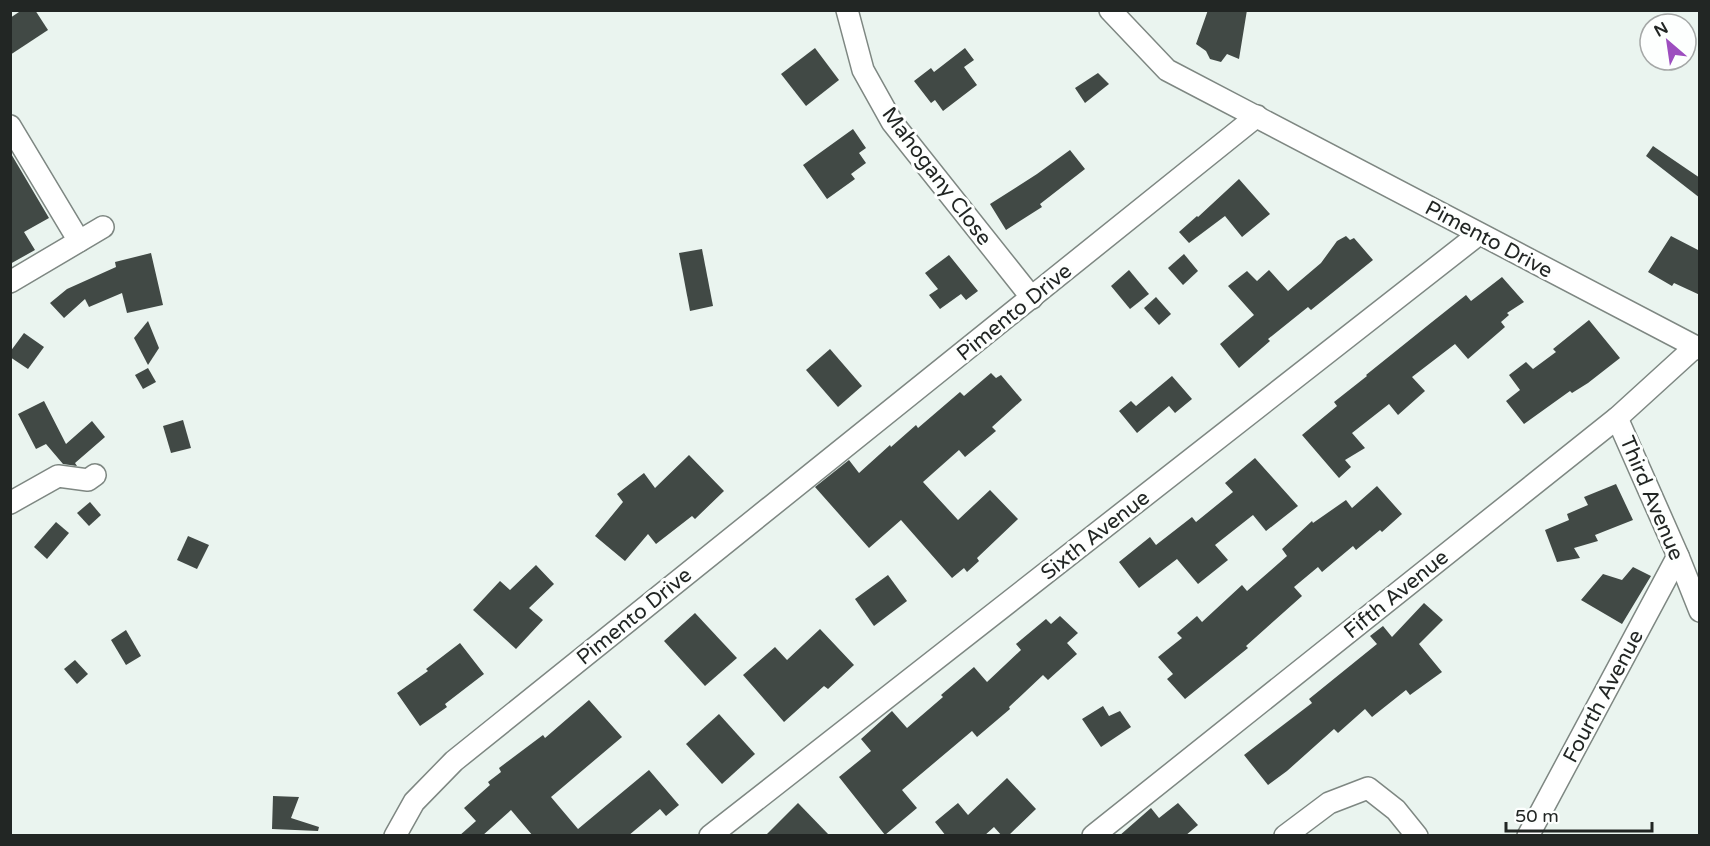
<svg xmlns="http://www.w3.org/2000/svg" width="1710" height="846" viewBox="0 0 1710 846" font-family="'Varela Round',sans-serif">
<rect width="100%" height="100%" fill="#eaf4ef"/>
<g fill="#414945">
<path d="M22,10h13l13,20 -38,25v-37z"/>
<path d="M1208,10h39l-8,49 -12,-5 -6,8 -11,-3 -4,-8 -10,-7z"/>
<path d="M815,48l24,32 -33,26 -25,-32z"/>
<path d="M965,48l9,12 -10,7 13,18 -34,26 -8,-11 -4,3 -17,-22 17,-13 3,4z"/>
<path d="M1098,73l11,11 -24,19 -10,-15z"/>
<path d="M853,129l13,19 -7,5 7,10 -15,11 4,5 -28,20 -24,-34z"/>
<path d="M1653,146l47,32v20l-54,-42z"/>
<path d="M1070,150l15,19 -45,35 2,3 -36,23 -16,-26 47,-30z"/>
<path d="M10,152l39,66 -25,14 11,18 -25,14z"/>
<path d="M1239,179l31,35 -28,23 -17,-21 -36,27 -10,-11 18,-16 1,1z"/>
<path d="M1346,236l4,4 4,-2 19,22 -62,50 -3,-3 -40,32 2,2 -31,27 -19,-24 34,-29 -26,-29 19,-15 10,10 12,-11 19,21 33,-28 16,-22z"/>
<path d="M1671,236l29,15v44l-26,-12 -2,3 -24,-14z"/>
<path d="M702,249l11,57 -23,5 -11,-58z"/>
<path d="M151,253l12,52 -36,8 -5,-20 -33,14 -4,-8 -21,19 -14,-15 17,-14 49,-22 -1,-5z"/>
<path d="M1184,254l14,17 -15,14 -15,-17z"/>
<path d="M949,255l29,36 -12,9 -5,-6 -21,15 -11,-14 9,-6 -13,-16z"/>
<path d="M1129,270l20,24 -19,15 -19,-23z"/>
<path d="M1502,277l22,25 -17,11 2,2 -8,7 4,5 -37,32 -13,-15 -43,33 13,14 -27,24 -9,-11 -37,29 13,15 -20,12 6,7 -12,11 -37,-43 35,-29 -3,-4 33,-26 -1,-1 66,-53 34,-27 5,6z"/>
<path d="M1156,297l15,17 -12,11 -15,-17z"/>
<path d="M1589,320l31,38 -32,25 -16,10 -2,-2 -46,33 -18,-23 14,-11 -11,-15 17,-13 7,7 23,-17 -3,-3z"/>
<path d="M148,321l11,27 -11,17 -14,-27z"/>
<path d="M24,333l20,14 -16,22 -18,-12v-5z"/>
<path d="M830,349l32,37 -24,21 -32,-37z"/>
<path d="M148,368l8,14 -13,7 -8,-14z"/>
<path d="M991,373l5,5 5,-3 21,25 -30,27 4,4 -31,26 -6,-7 -36,32 35,38 32,-30 28,29 -41,39 2,3 -12,11 -3,-4 -12,10 -51,-58 -32,28 -54,-61 34,-27 10,13 31,-28 1,2 25,-22 2,3 42,-36 4,4z"/>
<path d="M1172,376l20,23 -17,14 -6,-7 -32,27 -18,-22 12,-10 5,5z"/>
<path d="M44,401l22,43 26,-23 13,16 -30,26 2,3 -14,-2 -17,-20 -10,5 -18,-35z"/>
<path d="M183,420l8,28 -20,5 -8,-27z"/>
<path d="M689,455l35,36 -29,28 -3,-3 -36,28 -8,-10 -23,27 -30,-25 28,-34 -6,-8 27,-21 11,15z"/>
<path d="M1255,458l43,48 -32,25 -13,-16 -38,30 13,15 -30,24 -21,-25 -38,29 -20,-26 31,-25 6,8 36,-28 4,5 37,-30 -8,-9z"/>
<path d="M1616,484l17,36 -38,15 3,6 -24,7 6,10 -23,4 -12,-32 24,-10 -2,-6 21,-9 -4,-8z"/>
<path d="M1377,486l25,28 -20,18 -2,-2 -24,20 -3,-4 -31,26 -4,-5 -24,20 8,9 -56,50 2,2 -63,51 -18,-20 6,-5 -15,-17 24,-19 -5,-5 20,-17 5,6 40,-37 5,6 40,-35 -5,-7 30,-28 1,2 33,-23 6,8z"/>
<path d="M90,502l11,13 -12,11 -12,-13z"/>
<path d="M56,522l13,11 -22,26 -13,-12z"/>
<path d="M188,536l21,9 -12,24 -20,-9z"/>
<path d="M536,565l18,19 -25,24 14,12 -27,29 -43,-39 27,-29 10,9z"/>
<path d="M1633,567l18,9 -29,48 -41,-24 22,-26 19,6z"/>
<path d="M888,575l19,26 -33,25 -19,-27z"/>
<path d="M1424,603l19,17 -24,24 23,28 -32,23 -4,-5 -34,27 -7,-8 -27,24 -4,-4 -47,42 -19,14 -24,-30 68,-52 -3,-4 68,-55 -7,-8 13,-10 9,11z"/>
<path d="M695,613l42,45 -32,28 -41,-45z"/>
<path d="M1060,616l18,17 -11,10 10,11 -29,26 -5,-5 -34,32 1,2 -33,28 -5,-6 -70,59 15,18 -32,27 -46,-58 32,-26 -10,-12 31,-28 15,17 36,-31 -2,-2 33,-28 13,15 34,-32 -5,-6 30,-25 5,5z"/>
<path d="M820,629l34,36 -26,24 -4,-3 -40,36 -41,-47 32,-28 12,13z"/>
<path d="M126,630l15,26 -15,9 -15,-25z"/>
<path d="M460,643l24,31 -39,30 2,3 -27,19 -23,-33 31,-22 -2,-2z"/>
<path d="M75,660l13,14 -11,10 -13,-15z"/>
<path d="M589,700l33,37 -71,60 27,32 71,-59 30,35 -13,11 -6,-7 -32,27h-95l-22,-26 -29,26h-23l17,-15 -12,-13 26,-23 -2,-3 13,-10 -2,-4 44,-33 2,3z"/>
<path d="M1103,706l6,10 11,-5 11,16 -30,20 -19,-28z"/>
<path d="M719,714l36,40 -33,30 -36,-40z"/>
<path d="M1007,778l29,31 -28,27h-6l-8,-9 -10,9h-38l-11,-14 23,-19 10,12z"/>
<path d="M273,796l26,1 -8,21 28,9 -1,4 -46,-2z"/>
<path d="M798,803l32,33h-65z"/>
<path d="M1178,803l20,22 -13,11h-66l32,-28 8,10z"/>
</g>
<g fill="none" stroke-linecap="round" stroke-linejoin="round">
<g stroke="#7e8782" stroke-width="24">
<g id="minor">
<path d="M847,10l16,60 29,52 140,176"/>
<path d="M1110,10l57,60 533,279"/>
<path d="M10,126l69,115"/>
<path d="M10,282l93,-55"/>
<path d="M1617,418l61,138 22,55"/>
<path d="M10,503l48,-27 30,4 7,-5"/>
<path d="M395,836l19,-34 40,-41 803,-645"/>
<path d="M710,836l769,-602"/>
<path d="M1093,836l524,-418 78,-71"/>
<path d="M1285,836l44,-33 39,-15 28,22 21,26"/>
<path d="M1528,836l150,-280"/>
</g>
</g>
<use href="#minor" stroke="#fff" stroke-width="21"/>
</g>
<g text-anchor="middle" stroke-width="6" stroke-linejoin="round" paint-order="stroke">
<g font-size="21" fill="#222624" stroke="#fdfffe">
<text transform="translate(937 176) rotate(53)" y="7">Mahogany Close</text>
<text transform="translate(1489 239) rotate(28)" y="7">Pimento Drive</text>
<text transform="translate(1014 312) rotate(-39)" y="7">Pimento Drive</text>
<text transform="translate(1652 498) rotate(67)" y="7">Third Avenue</text>
<text transform="translate(1095 535) rotate(-38)" y="7">Sixth Avenue</text>
<text transform="translate(1396 594) rotate(-39)" y="7">Fifth Avenue</text>
<text transform="translate(634 616) rotate(-39)" y="7">Pimento Drive</text>
<text transform="translate(1603 696) rotate(-62)" y="7">Fourth Avenue</text>
</g>
</g>
<rect width="1710" height="846" fill="none" stroke="#222624" stroke-width="24"/>
<g transform="translate(1668 42) rotate(331)"><circle r="28" fill="#fdfffe" stroke="#a5a8a7" stroke-width="1.5"/>
<path d="M0-4.5L10 22L0 15L-10 22Z" fill="#9d4ebf"/>
<text y="-9" font-size="16" font-weight="bold" text-anchor="middle" fill="#222624">N</text>
</g>
<path d="M1506 822v9h146v-9" fill="none" stroke="#222624" stroke-width="3"/>
<text x="1515" y="822" font-size="18" fill="#222624" stroke="#fdfffe" stroke-width="4.5" paint-order="stroke">50 m</text>
</svg>
